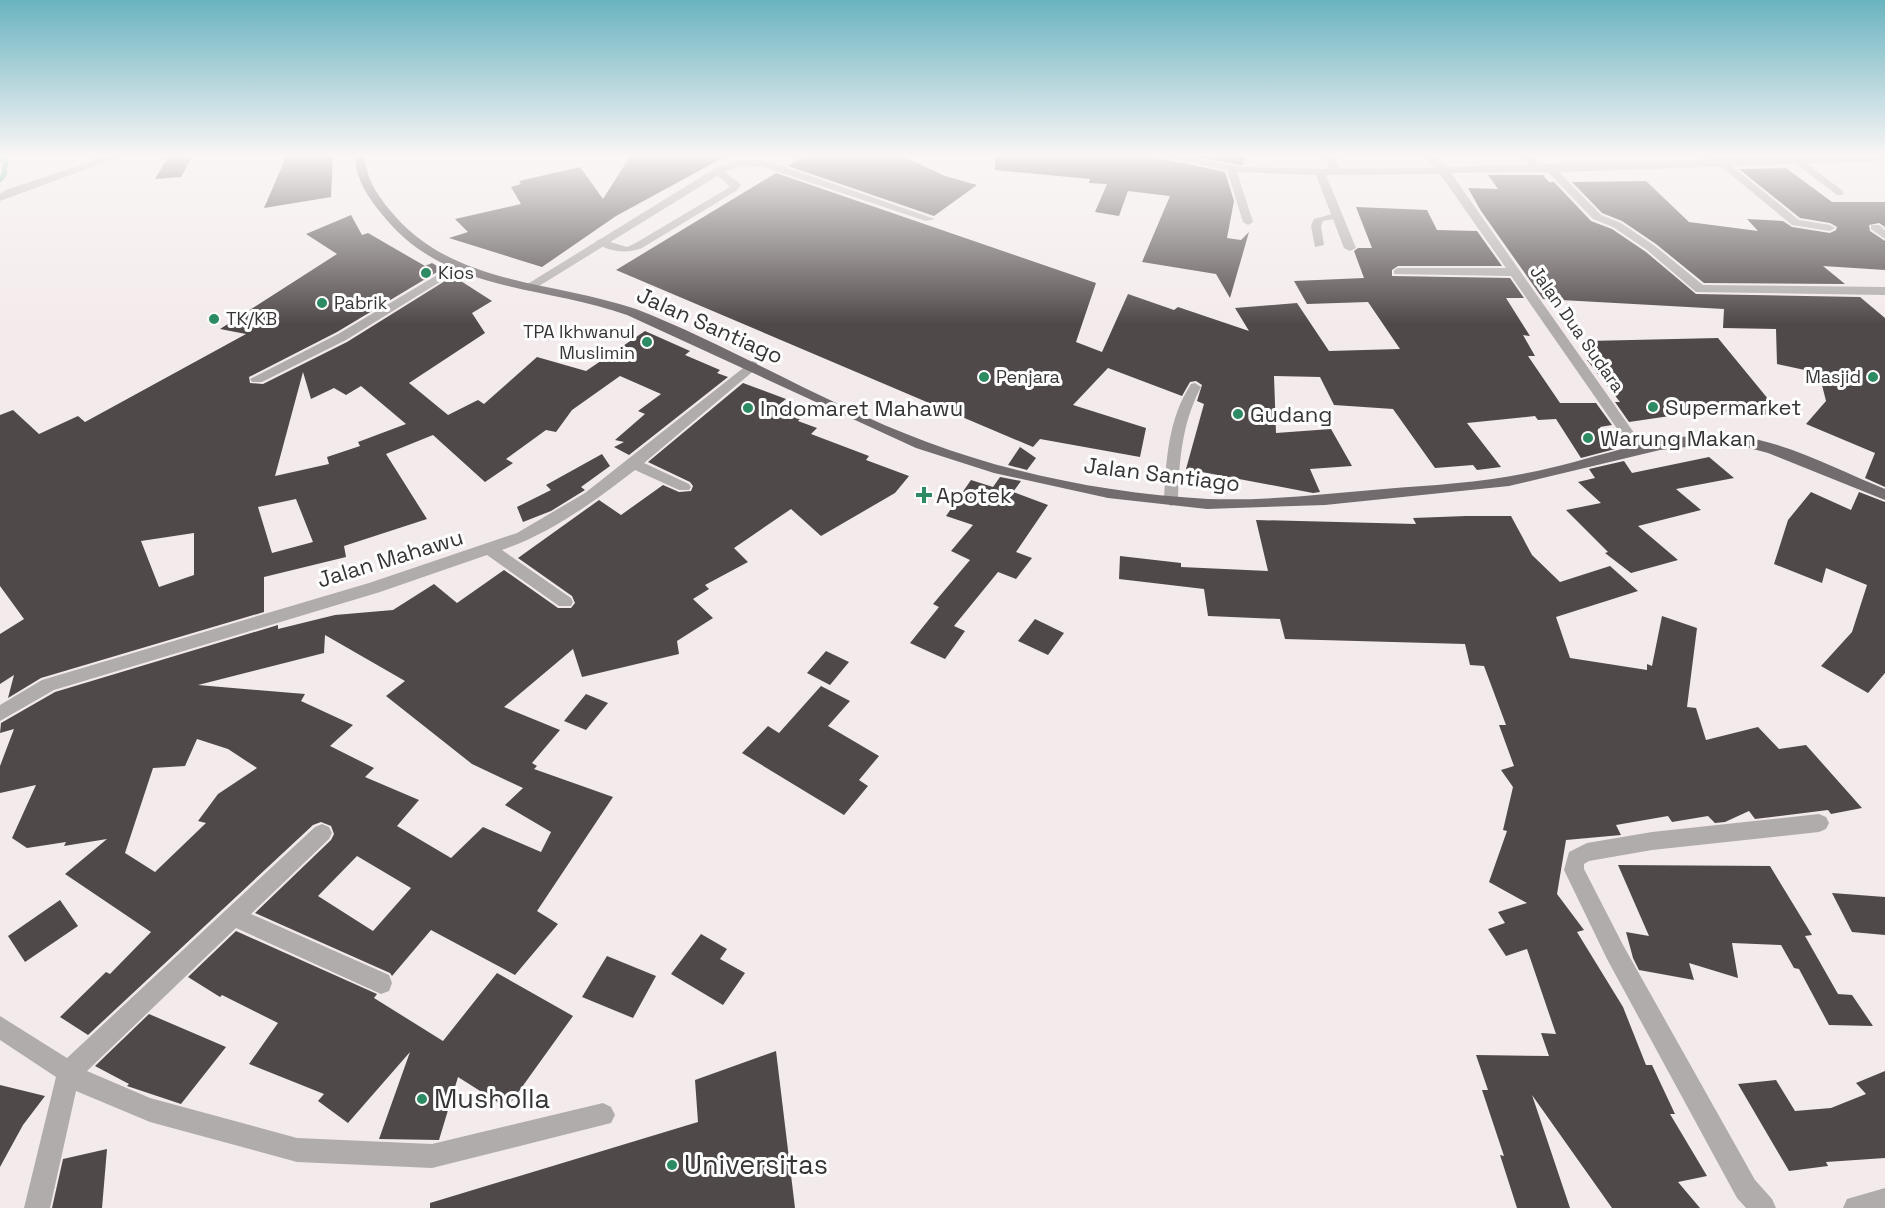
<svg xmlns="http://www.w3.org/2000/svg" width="1885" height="1208" viewBox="0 0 1885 1208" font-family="'Space Grotesk',sans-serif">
<rect width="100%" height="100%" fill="#f3eaeb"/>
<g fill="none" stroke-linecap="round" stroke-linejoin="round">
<path stroke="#4eb184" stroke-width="5" d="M0,158l6,3 -2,14 -4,5"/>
</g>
<g fill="#50494a" fill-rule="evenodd">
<path d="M169,155h24l-12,22 -26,2z"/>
<path d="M287,155h46l-2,42 -67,11z"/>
<path d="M631,155h97l-112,61 -74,51 -93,-29 19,-6 -13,-13 66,-15 -10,-17 10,-3 -2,-3 61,-14 23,32z"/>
<path d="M807,155h93l45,21 32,9 -43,31 -146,-50z"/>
<path d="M995,155h157l2,2 71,15 9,29 -7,37 14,2 8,-8 -19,66 -14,-24 -74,-12 28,-66 -42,-5 -9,25 -24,-4 12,-28 -18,-1 1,-4 -95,-9z"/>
<path d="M1185,155h36l25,1 -4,9z"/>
<path d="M1786,168l46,34h53v25l-6,-4 -10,2 1,6 15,10v29l-62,-4 22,18 -141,-1 -48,-39 -34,-23 -20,-8 -30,-31 74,-1 43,41 69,9 -11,-12 36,2 9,6 38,6 6,-3 1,-3 -7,-4 -30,-5 -61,-49z"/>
<path d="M776,173l320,110 -20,59 26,10 26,-58 46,16 4,-3 71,24 -14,-23 62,-5 32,48 71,-2 -32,-47 -61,2 -13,-23 70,-3 -10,-27 4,-3h14l-16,-41 71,3 10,20 40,1 25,35h-104l-6,4v6l118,2 14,20h-18l24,38 -7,-1 12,21h-7l32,47h36l16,22 -12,2 15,22 -34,9 -25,-39 -18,1 -3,-4 -68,7 34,44 -24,3 -4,-5 -38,3 -42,-59 -59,-4 -14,-28 -46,-1 2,57 55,-4 21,37 -42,3 10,23 -7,1 -127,-24 18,-65 -7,-3 5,-16 -6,-4 -6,1 -8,14 -74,-28 -35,37 73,23 -6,29 -100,-18 -7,8 -417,-177z"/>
<path d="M1488,175h55l6,7h5l37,39 21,8 34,23 50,42 164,3 25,21v169l-20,-9 10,-25 -69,-29 20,-23 -7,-28 -42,-9 -1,-35 -53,-1 1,-19 -181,-10 -62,-88 -13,-23 30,1z"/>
<path d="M351,215l11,20 6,-2 57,33 7,-3 10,6 -105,63 -88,45 1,6 13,1 84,-42 106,-66 39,25 -20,12 13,20 -76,50 39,32 30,-15 6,4 53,-47 49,14 59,-40 45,20 -5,4 35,15 -3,3 11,4 -99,78 -15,-8 10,-5 -9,-2 30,-26 -7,-3 23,-17 -41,-18 -48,34 -16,22 -10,-2 -40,29 7,4 -28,19 -52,-47 -47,19 41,65 -83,27 2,11 -82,20v35l-223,66 -33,20 6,-23 -14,9v-50l24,-15 -24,-33v-171l13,-5 26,24 39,-18 7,6 161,-88 -26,-5 117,-75 -31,-20zM303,372l8,27 23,-11 12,7 15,-9 45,38 -48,18 2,4 -33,11 2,7 -54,12zM296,499l17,43 -41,11 -14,-46zM194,533v42l-35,12 -18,-46z"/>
<path d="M1718,338l64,78 -78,-5 -75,11 -14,-20h5l-33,-42h16l-15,-19z"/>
<path d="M743,383l43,16 -6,5 25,9 -7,8 19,7 -6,6 58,22 -3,4 43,16 -14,17 -74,43 -30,-27 -57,39 14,14 -43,23 4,4 -16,10 20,19 -36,23 2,13 -97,23 -9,-28 -69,58 56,23 -28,33 5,3 -3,3 79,28 -76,114 21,13 -43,51 -84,-45 -39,46 -2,-3 -135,-60 76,-73 3,-6 -3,-8 -10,-4 -8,3 -225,210 -28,-18 46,-45 4,2 41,-42 -86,-58 42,-35 -43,7 2,-4 -39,6 -15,-10 24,-53 -36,8v-27l14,-37 -14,4 1,-10 54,-31 223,-67v4l57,-14 58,-5 41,-26 23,19 47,-33 54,38h13l4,-5 -3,-7 -54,-38 81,-58 22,15 42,-30 16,7 12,-1 2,-5 -3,-4 -42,-20zM325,635l80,46 -19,15 86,68 51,24 -18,17 46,27 -10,20 -58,-25 -32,31 -54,-32 22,-26 -54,-23 9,-9 -44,-22 23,-21 -52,-24 4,-7 -107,-9 126,-32zM197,739l31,10 29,19 -39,26 -20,27 8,2 -51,49 -30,-19 28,-85 32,-2zM357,856l54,32 -38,43 -55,-35z"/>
<path d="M1020,447l16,11 -9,12 -19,-5z"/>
<path d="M602,454l8,12 -29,21 4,3 -34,21 -28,11 -6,-15 34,-17 -5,-5z"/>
<path d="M1709,457l25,21 -58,11 25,21 -63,16 40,34 -47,13 -26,-20 3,-1 -42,-42 35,-7 -23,-21 17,-4 -6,-9 35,-8 8,12z"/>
<path d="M1000,477l21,4 -8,11 35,13 -32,47 16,6 -16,21 -18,-7 -44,54 11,5 -20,28 -35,-16 29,-36 -6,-3 37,-44 -19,-9 22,-26 -27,-9 25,-36 22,7z"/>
<path d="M1811,492l40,18 8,-18 26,10v171l-17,20 -47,-27 31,-34 15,-47 -41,-17 -4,15 -48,-19 14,-44z"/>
<path d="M1466,516h45l21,39 28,27 50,-16 28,25 -82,26 14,41 77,12v-6l5,2 10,-50 35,12 -10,79 9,1 10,32 52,-13 21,22 27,-4 56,63 -31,6 -3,-4 -73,9 -6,-8 -24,11 -10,1 -7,-7 -36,6 -4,-6 -52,9 5,10 -55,5 -9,54 27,36 -7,2 46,75 23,58h6l23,49h-5l37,62 -29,6 22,26h-88l-80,-113 38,113h-53l-17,-53 4,1 -22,-66h6l-12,-35 73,1 -8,-23 15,1 -29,-85 -21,7 -18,-27 17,-6 -7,-11 29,-9 -38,-21 18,-51 -4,-1 10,-43 -12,-17 13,-4 -15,-41h7l-22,-59 -14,-1 -5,-21 -180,-5 -5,-20 -72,-3 -4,-27 -85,-10 1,-23 61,7v4l87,4 -12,-51 160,4 -3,-6z"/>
<path d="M1035,619l29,14 -16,22 -30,-14z"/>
<path d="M826,651l23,11 -19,23 -23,-12z"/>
<path d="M821,686l29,15 -22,25 51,30 -20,24 9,6 -24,29 -102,-62 26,-27 11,7z"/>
<path d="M586,694l22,9 -22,27 -22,-9z"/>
<path d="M1618,865l152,1 42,69 -7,1 33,58 14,1 21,31 -44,-1 -30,-56 -5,-1 -13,-23 -49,-2 6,35 -49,-15 5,17 -55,-10 -6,-12 -7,-26 23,4z"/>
<path d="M1832,893l53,4v38l-33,-3z"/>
<path d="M60,900l18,26 -53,36 -17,-26z"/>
<path d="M236,931l141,63 -3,4 69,43 54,-68 76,43 -66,92 -49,-31 -19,63 -60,-1 31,-87 -62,71 -30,-22 6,-7 -75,-30 29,-41 -56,-28 -2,2 -32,-20z"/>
<path d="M701,934l26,15 -7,10 25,14 -22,32 -52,-31z"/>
<path d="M607,956l49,20 -23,42 -51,-21z"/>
<path d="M149,1014l77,33 -45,57 -54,-18 2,-2 -34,-18z"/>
<path d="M776,1051l19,157h-365v-5l268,-81 -3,-42z"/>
<path d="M1885,1071v87l-59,4 2,4 -39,5 -51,-87 38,-4 19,31 36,-3 35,-14 -10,-11z"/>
<path d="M0,1085l45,11 -22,29 -23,42z"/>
<path d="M107,1149l-5,59h-50l11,-49z"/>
</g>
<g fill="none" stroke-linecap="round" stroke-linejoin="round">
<g fill="#b0acac" fill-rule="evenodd">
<path d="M1520,155h9l15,14 -8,2z"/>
<path d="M1792,157h6l45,34v4h-6l-45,-34z"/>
<path d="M1718,160h6l75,60 31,5 5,3 -5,3 -38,-6 -74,-61z"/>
<path d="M715,169h6l18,14 2,2 -5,6 -94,57c-15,6 -34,4 -47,-6l5,-3 27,8 7,-3 96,-57 -15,-14z"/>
<path d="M1336,213l5,3 -2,2 -16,3 -2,5 3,19 -9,2 -4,-21 3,-7z"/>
<path d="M1195,383l6,4c-19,36 -22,74 -23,114l-7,5 -7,-5c2,-40 4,-82 27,-117z"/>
</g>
<g fill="#b0acac" fill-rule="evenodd">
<path d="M110,155h14l-124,46v-7l6,-4z"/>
<path d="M1154,155h20l68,12 87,2 -3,-14h10l3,14 96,-1 -12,-13h10l13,12 439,-12v6l-326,11 42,43 20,8 34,23 48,39 182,2v8l-189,-3 -49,-42 -34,-23 -20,-8 -45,-47 -97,1 193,274 2,3 -2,3h-10l-123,-177 -117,-2v-4l4,-2h108l-66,-94 -114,1 30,73 -6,3 -6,-3 -28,-73 -79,-3 16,50 -5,3 -5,-3 -16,-52z"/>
<path d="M738,160h20l18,4 159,55 -9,2 -162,-54 -25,-1 -17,7 -191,118 -10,-3 193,-119z"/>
<path d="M1871,225h8l6,5v9l-14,-10z"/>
<path d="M454,265l10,2 -118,73 -84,42h-10l-2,-3 88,-45z"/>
<path d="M752,361l5,1v6l-113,95 45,21 2,3 -2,3h-10l-44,-20c-41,32 -84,63 -133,80l69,48 2,4 -2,4h-12l-72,-51 -107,37 -326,98 -54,31v-16l42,-25 327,-97 148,-50 68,-40z"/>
<path d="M1819,814l7,3 3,6 -3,6 -7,3 -167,18 -63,11 -5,3v5l39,76 132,235 17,19 4,9h-30l-9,-10 -130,-239 -43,-89 5,-18 18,-9 65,-11z"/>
<path d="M322,824l7,3 3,6 -3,6 -78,75 138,61 3,8 -3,8 -8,3 -145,-66 -149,143 63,27 147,40 135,6 171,-41 8,4 4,8 -4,8 -179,45 -135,-6 -147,-40 -74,-31 -26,117h-26l32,-131 -56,-37v-24l67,42 248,-231z"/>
<path d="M1885,1188v20h-42l4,-9z"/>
</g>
<path fill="#736c6e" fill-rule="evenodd" d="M355,155h10c0,21 11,38 24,54 61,77 162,71 247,100 99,39 191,96 291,133 88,33 186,52 281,57 59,2 117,-5 176,-10 47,-4 96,-6 143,-16 69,-13 139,-45 211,-37 51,7 100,34 147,53v11l-117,-47 -30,-8 -25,-1 -53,6 -151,36 -184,19 -118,4 -99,-11 -114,-25 -78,-25 -289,-133c-86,-31 -183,-21 -246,-102 -14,-17 -26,-36 -26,-58z"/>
</g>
<linearGradient id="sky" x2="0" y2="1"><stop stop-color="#6ab3c0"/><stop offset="0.48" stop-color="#faf6f6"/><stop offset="1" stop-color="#faf6f6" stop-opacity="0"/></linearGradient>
<rect width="1885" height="324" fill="url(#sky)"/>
<g fill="#2c8b63" stroke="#fff" stroke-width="2">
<circle cx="426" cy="273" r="6"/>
<circle cx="322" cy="303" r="6"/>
<circle cx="214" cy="319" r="6"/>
<circle cx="647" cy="342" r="6"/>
<circle cx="984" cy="377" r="6"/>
<circle cx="1873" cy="377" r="6"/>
<circle cx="1653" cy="407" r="6"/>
<circle cx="748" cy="408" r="6"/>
<circle cx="1238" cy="414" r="6"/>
<circle cx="1588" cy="438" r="6"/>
<path d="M921 486h6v6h6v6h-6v6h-6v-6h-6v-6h6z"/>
<circle cx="422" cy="1099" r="6"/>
<circle cx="672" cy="1165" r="6"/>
</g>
<g text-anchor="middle" stroke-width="6" stroke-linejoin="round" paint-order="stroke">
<g font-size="18" fill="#373434" stroke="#fff" text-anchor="start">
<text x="438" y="279">Kios</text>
<text x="334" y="309">Pabrik</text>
<text x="226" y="325">TK/KB</text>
<text x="635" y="338" text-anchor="end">TPA Ikhwanul<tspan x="635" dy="21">Muslimin</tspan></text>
<text x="996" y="383">Penjara</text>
<text x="1861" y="383" text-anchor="end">Masjid</text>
</g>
<g font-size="18" fill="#373434" stroke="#fff">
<text transform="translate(1577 329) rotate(55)" y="6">Jalan Dua Sudara</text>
</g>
<g font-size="22" fill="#373434" stroke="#fff">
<text transform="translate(710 325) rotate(24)" y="8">Jalan Santiago</text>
<text transform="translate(1162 474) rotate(7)" y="8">Jalan Santiago</text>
<text transform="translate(390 558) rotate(-17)" y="8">Jalan Mahawu</text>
</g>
<g font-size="22" fill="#373434" stroke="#fff" text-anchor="start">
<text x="1665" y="415">Supermarket</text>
<text x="760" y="416">Indomaret Mahawu</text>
<text x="1250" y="422">Gudang</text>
<text x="1600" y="446">Warung Makan</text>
<text x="936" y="503">Apotek</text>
</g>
<g font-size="27" fill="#373434" stroke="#fff" text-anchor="start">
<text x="434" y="1108">Musholla</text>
<text x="684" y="1174">Universitas</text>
</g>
</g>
</svg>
